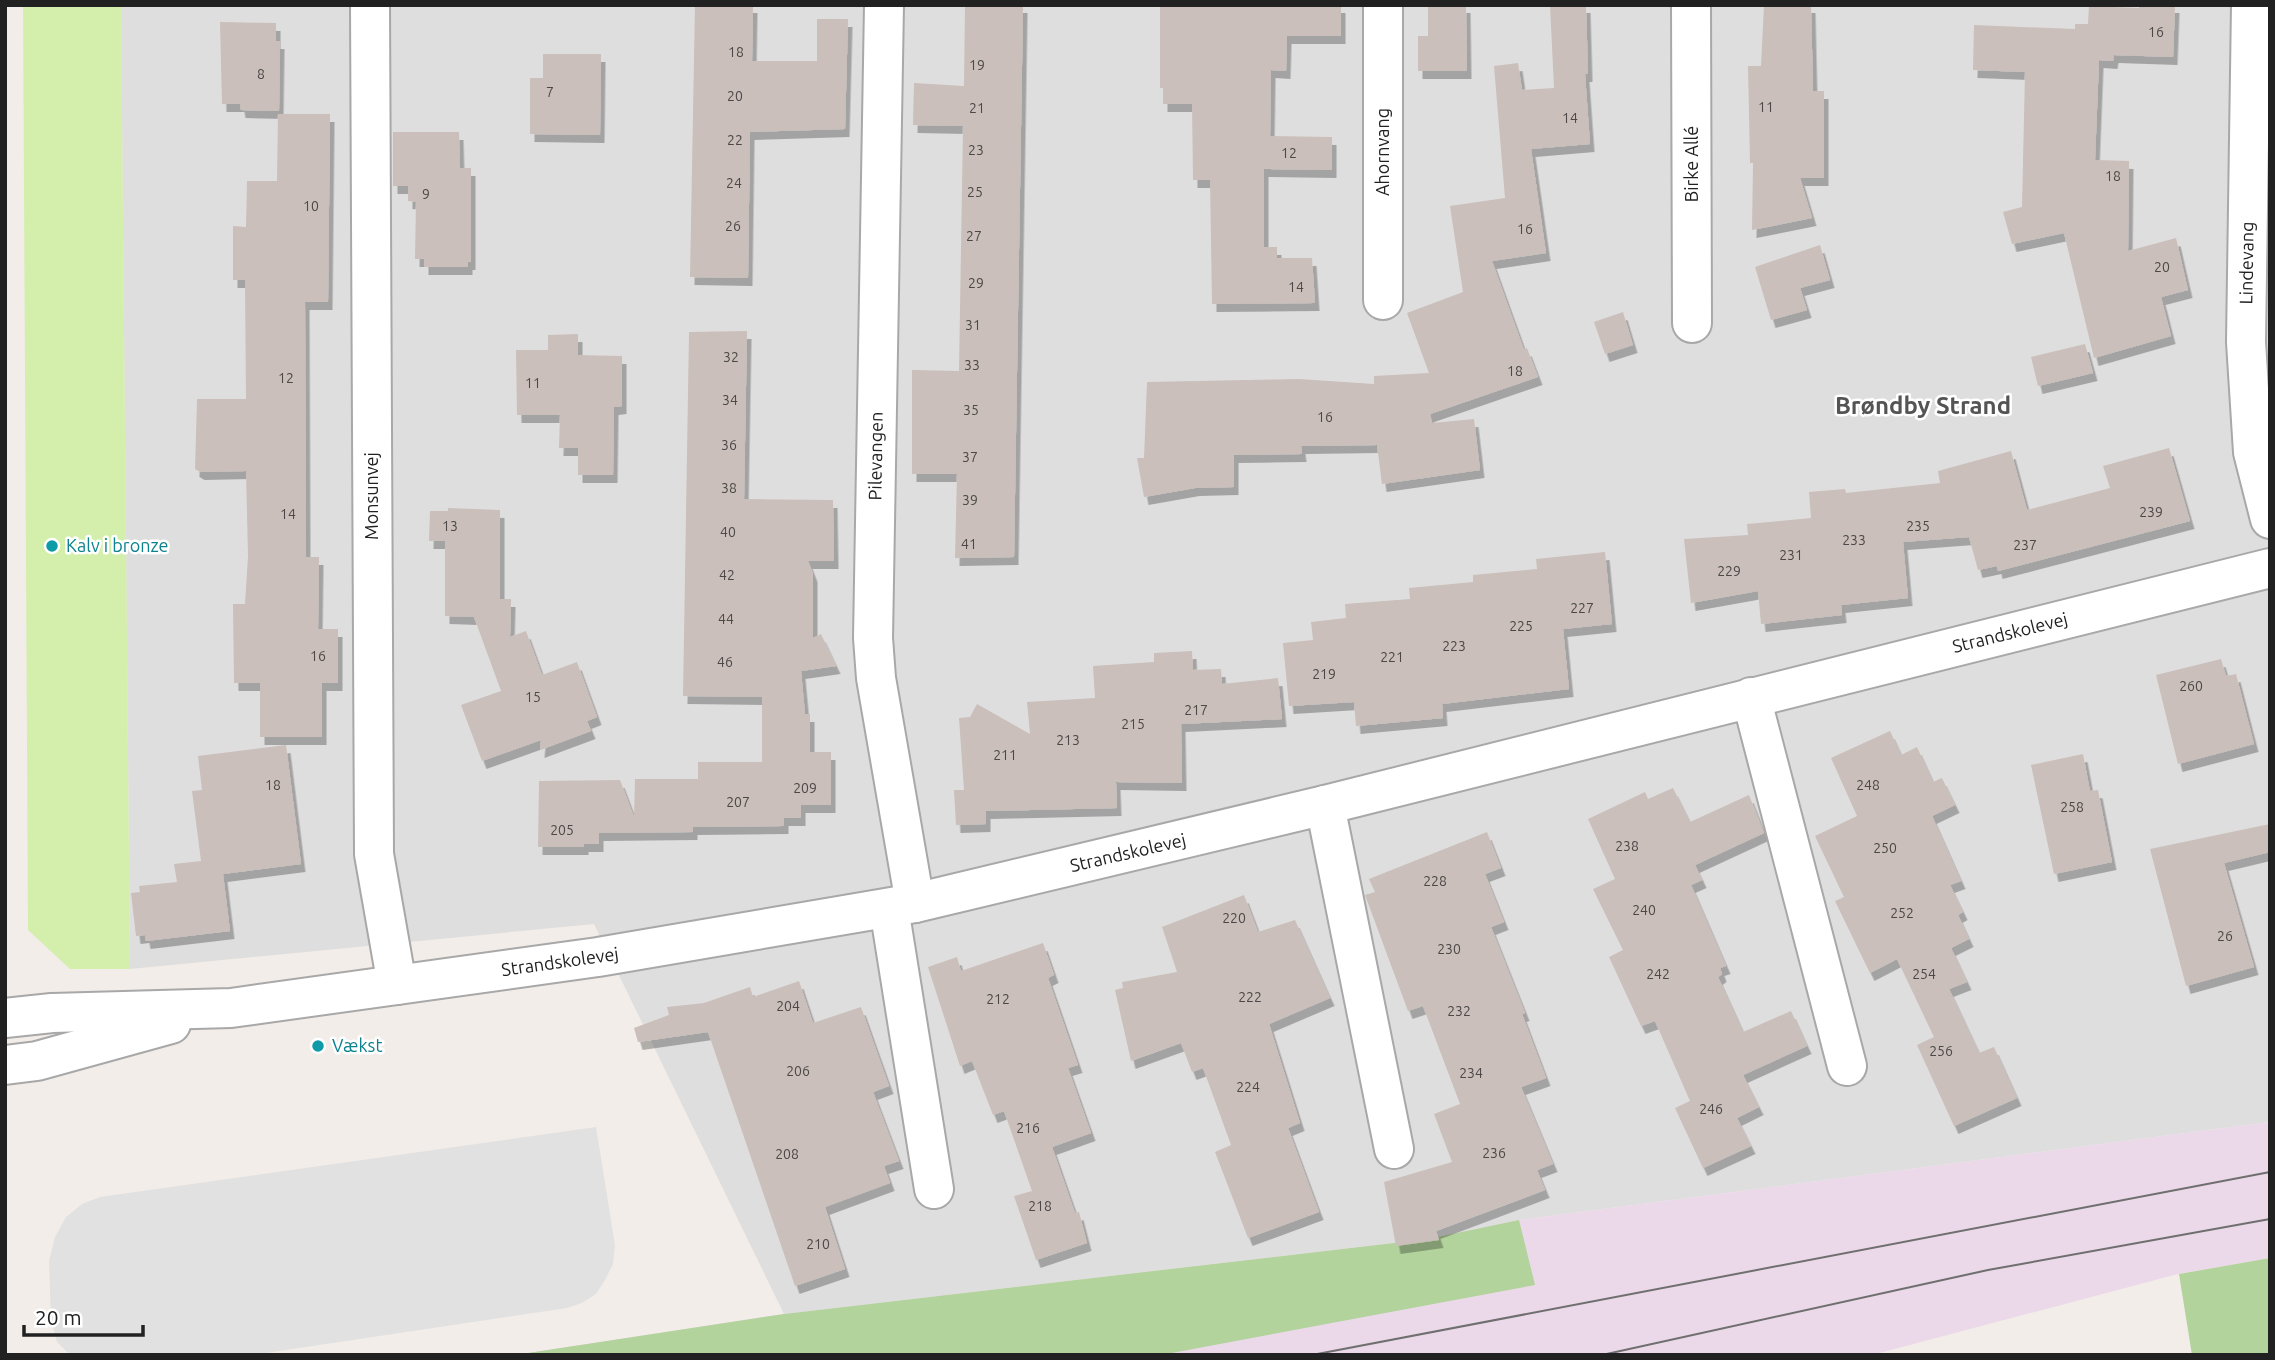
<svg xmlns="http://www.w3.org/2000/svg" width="2275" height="1360" viewBox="0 0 2275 1360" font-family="Ubuntu,sans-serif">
<defs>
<filter id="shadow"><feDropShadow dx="4.5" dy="8" stdDeviation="0" flood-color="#0004"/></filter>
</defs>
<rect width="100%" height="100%" fill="#f2ede8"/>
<path fill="#dfdede" d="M121,5h2149v1117l-751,98 -91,19 -644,75 -190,-390 -464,45z"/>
<path fill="#ebd9ea" d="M2270,1122v136l-92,16 -306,81h-1357l269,-41 644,-75 91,-19z"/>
<path fill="#d4eeac" d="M23,5h98l9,964h-60l-42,-39z"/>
<g fill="#b2d39b">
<path d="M1519,1220l16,65 -374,70h-646l269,-41 644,-75z"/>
<path d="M2270,1258v97h-78l-13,-81z"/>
</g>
<path fill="#e1e1e1" d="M596,1127l19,118 -2,19 -8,16 -9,14 -14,9 -15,5 -314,47h-183l-13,-13 -6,-22 -2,-59 6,-24 11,-20 16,-13 18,-7z"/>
<g fill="#cabfba" filter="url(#shadow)">
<path d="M695,5h58l-1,56h65v-42h31l-3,110 -95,3 -2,146 -58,-1z"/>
<path d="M965,5h58l-9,552 -59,1 2,-84h-45v-104l47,1 4,-245 -50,-1 1,-42 50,3z"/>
<path d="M1160,5h181v31h-54l-1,35 -15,-1 -1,66 62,1v33l-68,-1v78h13v11h35l3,45 -103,1 -2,-124h-17l-1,-76h-29v-16h-3z"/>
<path d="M1428,5h38l1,66h-49v-35h10z"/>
<path d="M1550,5h36l2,69h-3l5,70 -59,5 15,104 -54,8 32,89 3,-2 11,29 -108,37 2,9 42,-4 6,51 -98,14 -5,-39 -76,1 1,8 -68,1v32l-39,1 -51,9 -7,-39h7l3,-76 152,-3 75,5v-8l55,-3 -22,-60 56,-21 -13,-86 55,-8 -11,-132 24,-3 4,27 32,-2z"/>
<path d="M1764,5h47l2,86h11v87h-24l12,40 -60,12 1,-67h-3l-2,-97h13z"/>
<path d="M2139,5h36l-2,52 -59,-2 -1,6 -14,-1 -4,100 34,1 -1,90 48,-13 12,52 -27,7 10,39 -77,22 -30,-125 -52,11 -9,-32 19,-5 3,-135 -52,-2 1,-45 101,4v-5h13l1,-18 50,2z"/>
<path d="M220,22l56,1v18h4l-1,70 -38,-1 -1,-6h-18z"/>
<path d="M543,54h58l-1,81 -70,-1v-56h13z"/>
<path d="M278,114h52l-2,188h-23l1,255h13l-1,72h20v54h-16v54h-62v-54h-26l-1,-79h12l3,-48 -2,-85 -46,1 -5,-3 2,-70h49l-1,-119h-12v-54l13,1 1,-46h30z"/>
<path d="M393,132h66l1,36h11v94h-3v5h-44v-8h-9l1,-57 -8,-1v-15h-15z"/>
<path d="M1820,245l10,35 -30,8 7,22 -36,10 -16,-53z"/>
<path d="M1623,312l10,33 -28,9 -11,-32z"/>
<path d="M747,331l-3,168 89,1 1,61h-26l5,13v64l8,-4 15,32 -35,5 4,43h5v38h21v53h-30v13h-17v8l-91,1v5l-94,1v11h-15v3h-46l1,-66 81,-1 14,37 1,-38h63v-17h64v-65l-79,-1 6,-364z"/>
<path d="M578,334v21l44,1v50l-8,1 -1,68h-35v-27h-19l1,-33h-43l-1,-65h32v-15z"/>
<path d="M2085,344l8,29 -55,13 -7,-29z"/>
<path d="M2169,448l21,73 -192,50 -1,-5 -19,4 -9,-33 -66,5 5,56 -67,7 1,10 -81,9 -3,-33 -67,12 -7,-64 64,-4 -1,-11 64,-6 -2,-26 36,-3 1,4 94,-10 -2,-12 73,-20 16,59 83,-22 -7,-22z"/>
<path d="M448,508l52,2v89h11l-1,38 16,-6 16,44 35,-13 20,55 -10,4 4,10 -51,19 1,-10 -59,21 -21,-56 40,-14 -27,-74 -29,-1v-75h-16l1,-30h18z"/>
<path d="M1605,552l7,72 -49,5 6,60 -127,15 1,14 -87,8 -2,-24 -65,4 -6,-63 30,-3 -2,-18 35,-4 -1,-14 65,-5 -1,-11 64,-6v-7l64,-6 -1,-10z"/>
<path d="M1192,651l1,19 28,-1 1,15 56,-6 4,41 -101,5 1,59 -66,-1 1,26 -131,3v13l-30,1 -2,-35h10l-5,-72 11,-1 7,-13 53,30 -3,-32 68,-4 -2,-32 61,-4v-9z"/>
<path d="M2221,659l5,17 10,-2 18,70 -76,20 -22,-89z"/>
<path d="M1890,731l11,24 16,-8 16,35 9,-4 13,27 -23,11 29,65 -11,4 13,27 -5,3 11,24 -18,9 16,34 -18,7 30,64 15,-6 23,51 -63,28 -37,-81 17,-8 -37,-78 -27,14 -35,-72 9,-4 -29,-61 42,-20 -26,-58z"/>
<path d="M286,745l15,119 -78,10 7,57 -84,10 -1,-6 -9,1 -5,-43 9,-1 -1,-6 38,-4 -3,-18 27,-3 -9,-70 10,-1 -4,-34z"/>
<path d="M2083,754l7,37 8,-1 14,72 -58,12 -23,-109z"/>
<path d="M1673,788l17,34 59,-27 15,38 -69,32 7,15 -11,5 35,81 -6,2 2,6 -4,3 25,55 48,-21 16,35 -64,29 16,32 -22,11 14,28 -48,22 -28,-60 15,-7 -35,-80 -14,5 -32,-69 14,-7 -30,-61 22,-10 -27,-60 57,-27 3,7z"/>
<path d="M2270,824v28l-46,11 30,104 -68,19 -36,-137z"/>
<path d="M1487,832l14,36 -16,6 19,48 -13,5 34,86 -3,1 24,64 -25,9 32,77 -16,6 8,20 -109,41 3,9 -43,6 -12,-64 68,-20 -18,-48 26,-10 -37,-98 -15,5 -43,-116 10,-3 -6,-13z"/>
<path d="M1244,895l14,37 37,-12 35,78 -61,26 31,99 -12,5 31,84 -71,26 -33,-86 16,-7 -28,-77 -11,4 -11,-29 -50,18 -16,-71 8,-2 -1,-6 55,-10 -15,-45z"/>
<path d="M1043,943l11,32 -6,3 30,87 -10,3 23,65 -39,14 23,66 4,-1 8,31 -51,17 -22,-64 18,-5 -28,-80 -11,4 -21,-54 -12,5 -32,-99 29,-10 4,14z"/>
<path d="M799,981l14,42 48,-16 28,79 -16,6 26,69 -15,5 6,17 -65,24 20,62 -50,17 -87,-254 -70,10 -4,-14 35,-13 -2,-8 37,-4 46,-16 3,10z"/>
</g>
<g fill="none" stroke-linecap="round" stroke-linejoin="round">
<g stroke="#a8a8a8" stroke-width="42">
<g id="minor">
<path d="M370,5l4,849 23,131"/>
<path d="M884,5l-11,633 3,40 39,225"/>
<path d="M1691,5l1,318"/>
<path d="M2251,5l-5,337 7,110 17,67"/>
<path d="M1383,300v-295"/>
<path d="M1751,697l96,369"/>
<path d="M1325,805l69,344"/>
<path d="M889,908l45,281"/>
<path d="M5,1018l47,-5 179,-5 367,-51 317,-54 410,-98 945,-237"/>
<path d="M5,1065l32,-4 134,-37"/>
</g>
</g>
<use href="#minor" stroke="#fff" stroke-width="38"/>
<g stroke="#6f6f6f" stroke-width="2">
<path d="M1312,1355l958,-183"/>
<path d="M1602,1355l386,-85 282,-51"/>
</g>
</g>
<g fill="#0f9aa8" stroke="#fff" stroke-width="2.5">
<circle cx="52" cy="546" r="7"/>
<circle cx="318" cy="1046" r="7"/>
</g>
<g text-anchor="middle" stroke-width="5" stroke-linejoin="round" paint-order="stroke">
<g font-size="14" fill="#4b4847">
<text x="2156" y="37">16</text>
<text x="736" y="57">18</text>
<text x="977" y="70">19</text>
<text x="261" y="79">8</text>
<text x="550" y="97">7</text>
<text x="735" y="101">20</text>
<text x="1766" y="112">11</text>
<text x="977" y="113">21</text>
<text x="1570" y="123">14</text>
<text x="735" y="145">22</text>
<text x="976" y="155">23</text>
<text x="1289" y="158">12</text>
<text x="2113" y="181">18</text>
<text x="734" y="188">24</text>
<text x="975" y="197">25</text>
<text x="426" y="199">9</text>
<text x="311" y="211">10</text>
<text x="733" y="231">26</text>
<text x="1525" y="234">16</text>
<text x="974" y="241">27</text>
<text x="2162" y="272">20</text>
<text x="976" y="288">29</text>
<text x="1296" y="292">14</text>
<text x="973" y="330">31</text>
<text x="731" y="362">32</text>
<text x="972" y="370">33</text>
<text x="1515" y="376">18</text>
<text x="286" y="383">12</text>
<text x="533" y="388">11</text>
<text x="730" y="405">34</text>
<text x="971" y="415">35</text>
<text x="1325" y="422">16</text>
<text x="729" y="450">36</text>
<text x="970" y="462">37</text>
<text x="729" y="493">38</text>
<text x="970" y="505">39</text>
<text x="2151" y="517">239</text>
<text x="288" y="519">14</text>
<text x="450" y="531">13</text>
<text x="1918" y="531">235</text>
<text x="728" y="537">40</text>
<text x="1854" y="545">233</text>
<text x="969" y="549">41</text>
<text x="2025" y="550">237</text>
<text x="1791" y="560">231</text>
<text x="1729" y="576">229</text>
<text x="727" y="580">42</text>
<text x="1582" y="613">227</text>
<text x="726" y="624">44</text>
<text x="1521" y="631">225</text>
<text x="1454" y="651">223</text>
<text x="318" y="661">16</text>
<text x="1392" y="662">221</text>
<text x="725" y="667">46</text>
<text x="1324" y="679">219</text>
<text x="2191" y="691">260</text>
<text x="533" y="702">15</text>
<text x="1196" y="715">217</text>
<text x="1133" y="729">215</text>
<text x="1068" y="745">213</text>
<text x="1005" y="760">211</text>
<text x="273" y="790">18</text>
<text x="1868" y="790">248</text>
<text x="805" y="793">209</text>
<text x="738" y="807">207</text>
<text x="2072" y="812">258</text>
<text x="562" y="835">205</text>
<text x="1627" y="851">238</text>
<text x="1885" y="853">250</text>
<text x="1435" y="886">228</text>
<text x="1644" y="915">240</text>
<text x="1902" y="918">252</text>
<text x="1234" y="923">220</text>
<text x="2225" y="941">26</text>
<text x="1449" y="954">230</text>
<text x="1658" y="979">242</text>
<text x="1924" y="979">254</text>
<text x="1250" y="1002">222</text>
<text x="998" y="1004">212</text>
<text x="788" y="1011">204</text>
<text x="1459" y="1016">232</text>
<text x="1941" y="1056">256</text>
<text x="798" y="1076">206</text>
<text x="1471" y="1078">234</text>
<text x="1248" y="1092">224</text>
<text x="1711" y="1114">246</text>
<text x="1028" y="1133">216</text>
<text x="1494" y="1158">236</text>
<text x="787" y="1159">208</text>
<text x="1040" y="1211">218</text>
<text x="818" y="1249">210</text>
</g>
<g font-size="18" fill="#212121" stroke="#fff">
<text transform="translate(1383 152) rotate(-90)" y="6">Ahornvang</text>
<text transform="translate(1692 164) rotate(-90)" y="6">Birke Allé</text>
<text transform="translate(2247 263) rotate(-89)" y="6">Lindevang</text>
<text transform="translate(876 456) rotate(-89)" y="6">Pilevangen</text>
<text transform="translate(372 496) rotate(-90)" y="6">Monsunvej</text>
<text transform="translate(2010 633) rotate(-14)" y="6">Strandskolevej</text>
<text transform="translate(1128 853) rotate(-13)" y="6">Strandskolevej</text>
<text transform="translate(560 962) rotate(-8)" y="6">Strandskolevej</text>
</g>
<g font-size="18" fill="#0d838f" stroke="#fff" text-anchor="start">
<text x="66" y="552">Kalv i bronze</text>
<text x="332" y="1052">Vækst</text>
</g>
<g font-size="24" font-weight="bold" fill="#545454" stroke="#fff">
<text x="1923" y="414">Brøndby Strand</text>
</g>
</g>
<rect width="2275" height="1360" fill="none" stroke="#212121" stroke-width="14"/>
<path d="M24 1325v10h119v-10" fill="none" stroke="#212121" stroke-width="3.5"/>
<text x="35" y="1325" font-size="21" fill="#212121" stroke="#ffffff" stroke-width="5" paint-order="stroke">20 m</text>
</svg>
